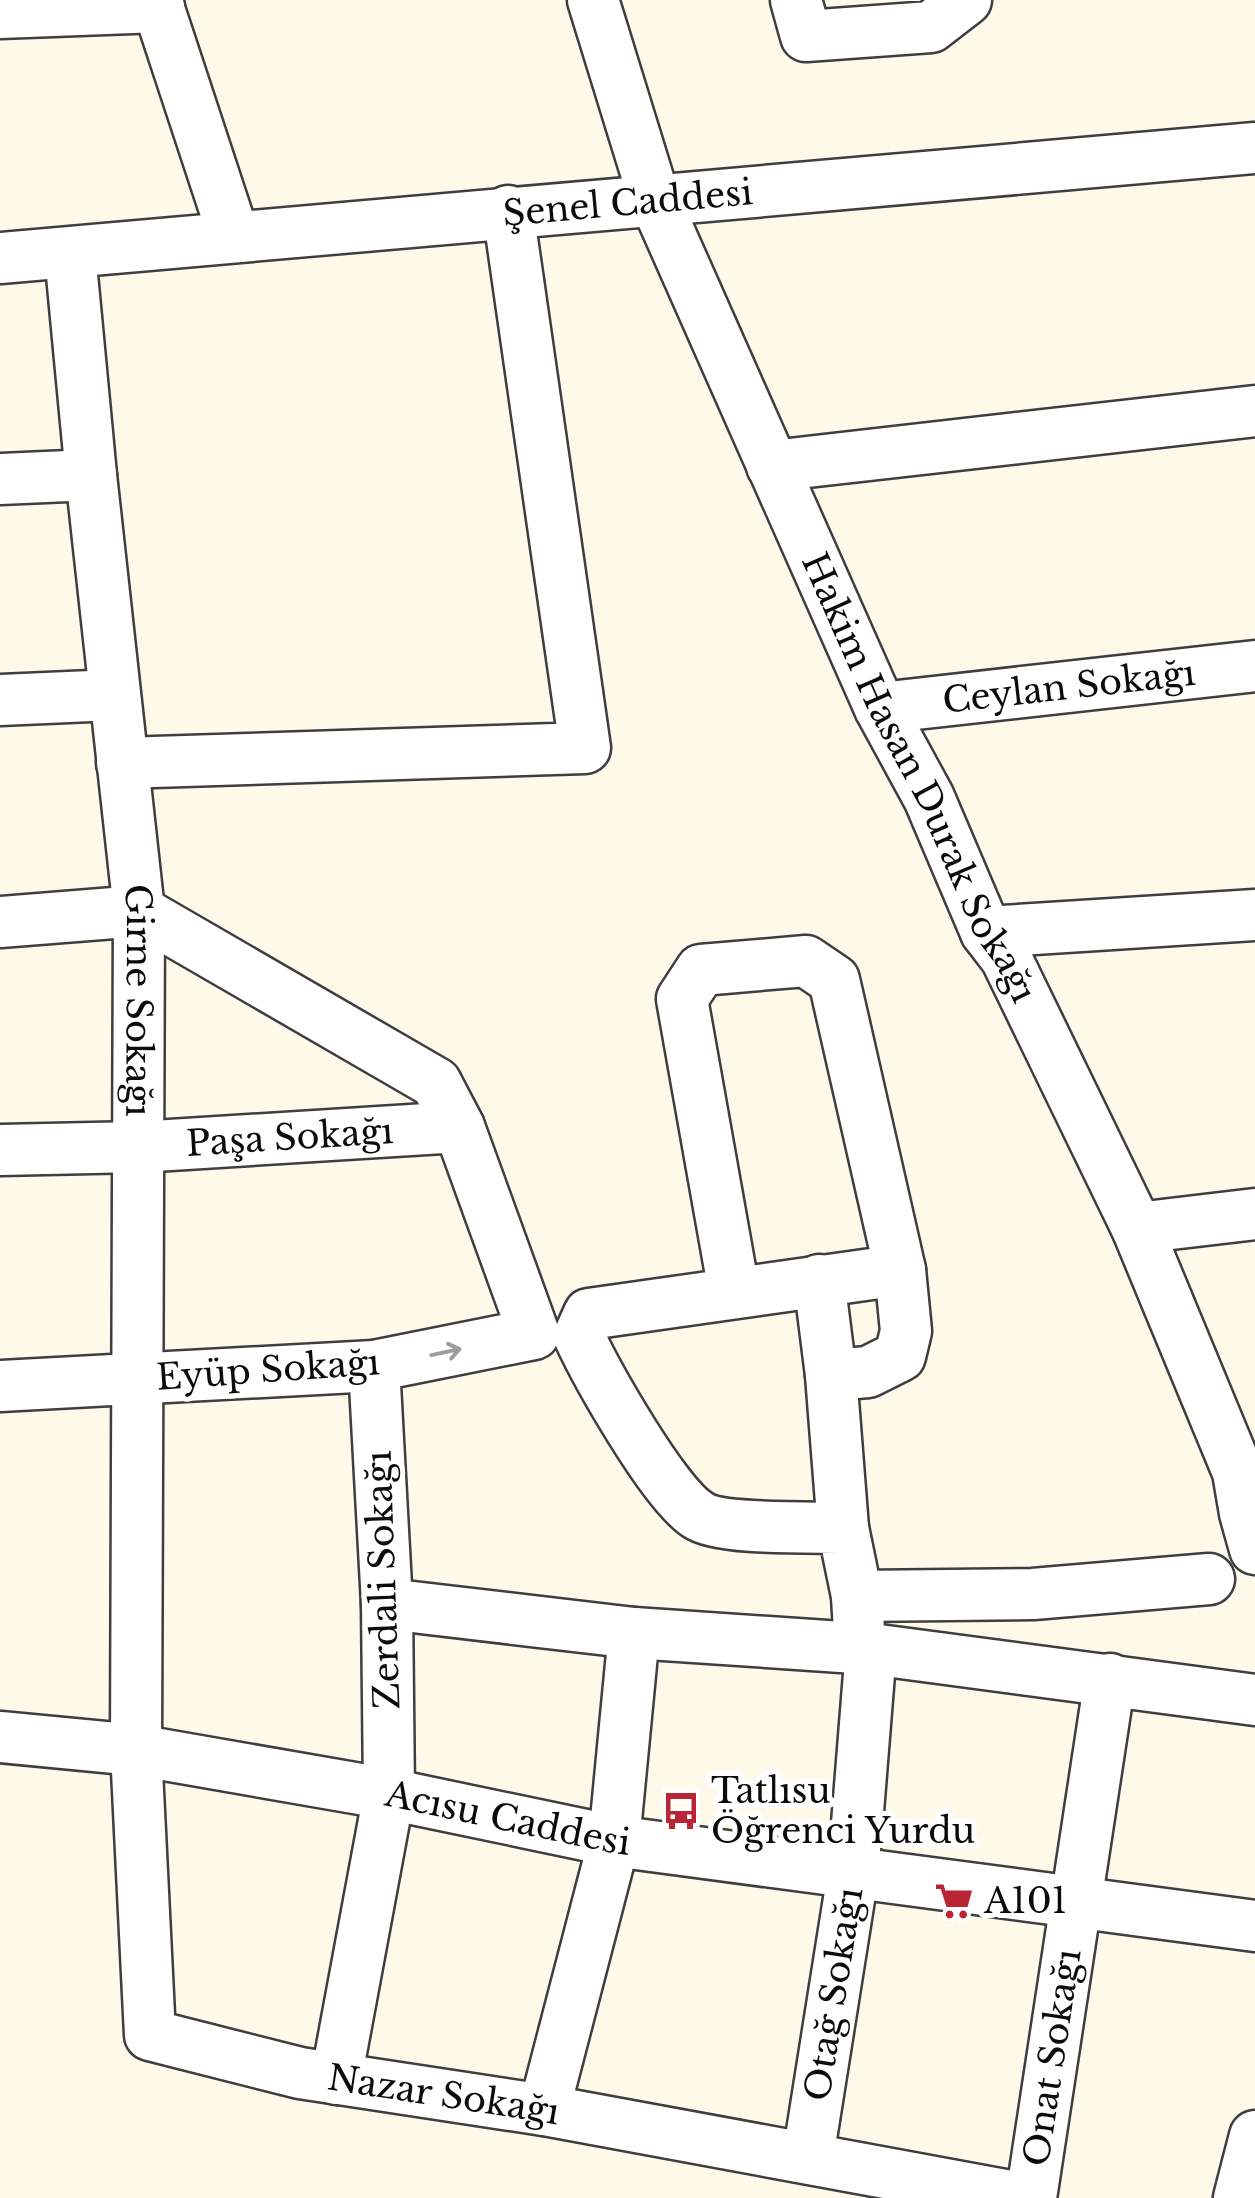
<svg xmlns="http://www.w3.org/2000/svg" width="1255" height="2198" viewBox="0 0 1255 2198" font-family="'Libre Baskerville',serif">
<rect width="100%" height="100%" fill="#fff9ea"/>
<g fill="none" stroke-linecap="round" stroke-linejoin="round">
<g stroke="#3e3e3e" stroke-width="55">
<g id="minor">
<path d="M156,0l78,237"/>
<path id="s1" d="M593,0l61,198 226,510 49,90 57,134 20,26 131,270 101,244 7,41 10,36"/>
<path d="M796,0l10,36 125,-9 35,-27"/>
<path d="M0,13l159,-6"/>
<path id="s2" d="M70,254l21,221 48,436 -3,839 14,285 150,38 244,37 477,88"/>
<path id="s3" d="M0,258l1255,-110"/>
<path d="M772,466l483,-55"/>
<path d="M0,479l91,-4"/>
<path d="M0,700l114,-5"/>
<path id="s4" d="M880,708l375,-42"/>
<path d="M122,763l463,-15 -77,-537"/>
<path d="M0,922l139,-11 297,172 23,44 75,207 -160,32 -374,20"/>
<path d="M986,932l269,-17"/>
<path id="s5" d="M0,1150l138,-3 321,-20"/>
<path d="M1137,1228l118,-14"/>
<path d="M819,1280l12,95 12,153"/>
<path d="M734,1291l-52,-292 19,-29 105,-9 28,19 66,290 -311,44 -10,22c18,39 85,158 119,179 21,15 115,12 145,13l14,68 3,52"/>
<path d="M831,1375l37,-3 32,-16 6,-25 -6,-61"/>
<path d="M857,1596l176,-2 176,-15"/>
<path d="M387,1604l247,29 237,16 384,51"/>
<path id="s6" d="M0,1737l136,13 253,44 225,47 641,85"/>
<path d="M336,2079l53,-285 -2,-190 -13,-238"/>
<path d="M544,2110l70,-269 20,-208"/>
<path id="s7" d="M808,2157l45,-283 18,-225"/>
<path id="s8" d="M1031,2198l79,-519"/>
<path d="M1239,2198l16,-62"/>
</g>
</g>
<use href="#minor" stroke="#fff" stroke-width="50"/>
</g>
<defs><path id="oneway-shaft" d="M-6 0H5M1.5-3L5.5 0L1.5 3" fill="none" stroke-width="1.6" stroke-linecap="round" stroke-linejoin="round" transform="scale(2.5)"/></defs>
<use stroke="#9d9d9d" href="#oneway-shaft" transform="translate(446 1352) rotate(-12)"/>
<defs>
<g id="bus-bare" transform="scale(3)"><path d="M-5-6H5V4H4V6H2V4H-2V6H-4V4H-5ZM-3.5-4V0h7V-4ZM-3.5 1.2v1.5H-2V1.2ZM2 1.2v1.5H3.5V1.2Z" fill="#b92535" stroke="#fff" stroke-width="2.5" paint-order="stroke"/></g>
<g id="supermarket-bare" transform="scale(3)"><path d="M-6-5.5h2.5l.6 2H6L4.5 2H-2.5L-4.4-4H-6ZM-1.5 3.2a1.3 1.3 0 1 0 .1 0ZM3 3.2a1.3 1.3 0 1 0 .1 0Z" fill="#b92535" stroke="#fff" stroke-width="2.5" paint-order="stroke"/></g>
</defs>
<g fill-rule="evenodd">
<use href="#bus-bare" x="681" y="1811"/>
<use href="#supermarket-bare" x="954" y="1901"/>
</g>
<g text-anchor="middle" stroke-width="10" stroke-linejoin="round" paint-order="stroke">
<g font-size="35" fill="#0b0b0b" stroke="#fff">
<text dy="12" stroke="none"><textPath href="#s3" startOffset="630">Şenel Caddesi</textPath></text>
<text dy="12" stroke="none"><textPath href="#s4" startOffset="190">Ceylan Sokağı</textPath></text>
<text dy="12" stroke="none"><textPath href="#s1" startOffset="845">Hakim Hasan Durak Sokağı</textPath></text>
<text dy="12" stroke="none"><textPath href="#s2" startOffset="750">Girne Sokağı</textPath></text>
<text dy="12" stroke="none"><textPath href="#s5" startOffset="290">Paşa Sokağı</textPath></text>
<text transform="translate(268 1370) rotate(-4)" y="12">Eyüp Sokağı</text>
<text transform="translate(383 1580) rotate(-92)" y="12">Zerdali Sokağı</text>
<text dy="12" stroke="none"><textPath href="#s6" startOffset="515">Acısu Caddesi</textPath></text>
<text dy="12" stroke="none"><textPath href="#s7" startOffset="165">Otağ Sokağı</textPath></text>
<text dy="12" stroke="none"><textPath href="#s8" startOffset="142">Onat Sokağı</textPath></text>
<text dy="12" stroke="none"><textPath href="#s2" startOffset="2085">Nazar Sokağı</textPath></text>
</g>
<g font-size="35" fill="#0b0b0b" stroke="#fff" text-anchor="start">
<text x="711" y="1803">Tatlısu<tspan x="711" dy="40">Öğrenci Yurdu</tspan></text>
<text x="984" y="1913">A101</text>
</g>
</g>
</svg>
